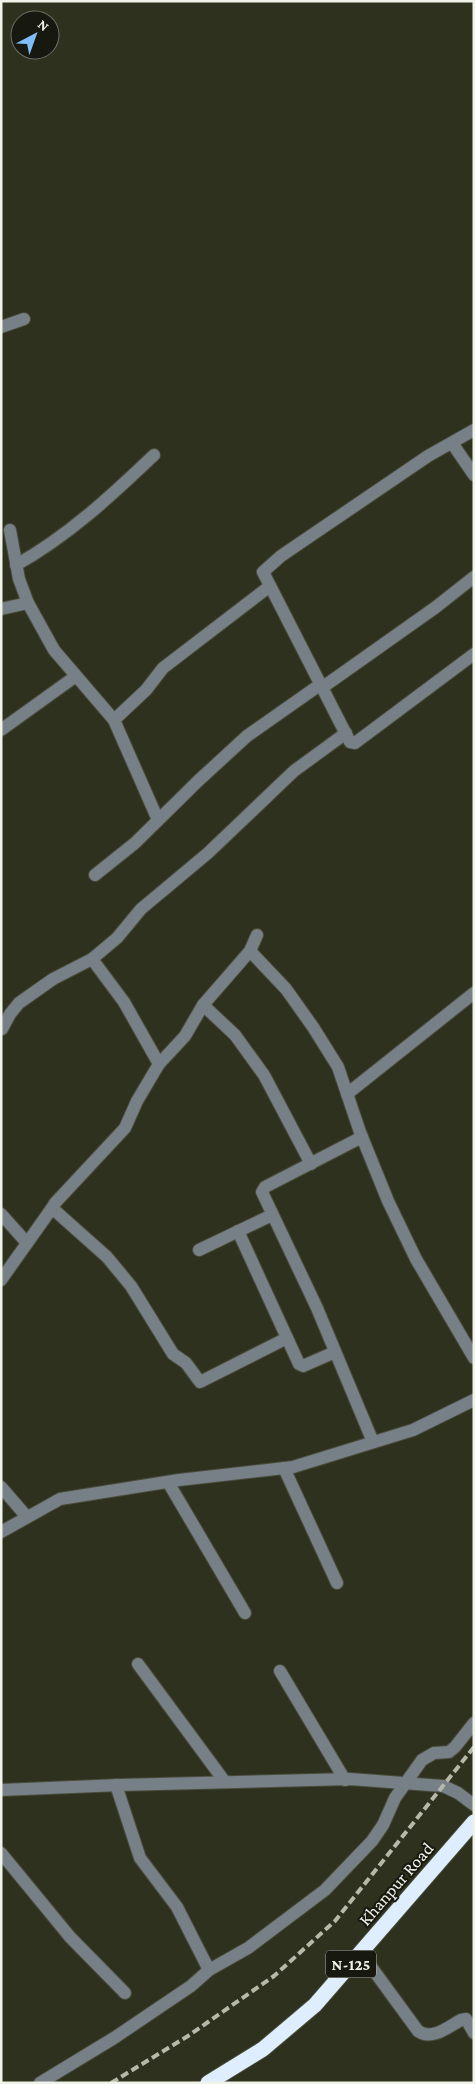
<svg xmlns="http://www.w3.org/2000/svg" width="475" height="2084" viewBox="0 0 475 2084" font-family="'Crimson Pro',serif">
<rect width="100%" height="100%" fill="#2e311e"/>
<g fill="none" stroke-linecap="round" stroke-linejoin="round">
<g stroke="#494c3a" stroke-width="14">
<g id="minor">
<path d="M1,327l23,-8"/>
<path d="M474,430l-46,26 -147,100 -18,16 87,170 5,1 119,-89"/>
<path d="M452,443l22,32"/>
<path d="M10,530l9,49 9,24 26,47 60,70 44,100"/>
<path d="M16,565c52,-29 95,-69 138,-110"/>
<path d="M1,609l27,-6"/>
<path d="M323,687l113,-80 38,-30"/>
<path d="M114,720l32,-30 17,-22 107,-82"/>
<path d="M1,730l75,-54"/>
<path d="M95,875l40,-32 63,-62 49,-45 74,-52"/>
<path d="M257,935l-7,16 -47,54 -18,31 -26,28 -22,37 -12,27 -70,75 -3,5 55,49 24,29 42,68 13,9 14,19 87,-44"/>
<path d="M250,951l36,38 27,38 25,40 22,65 28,69 28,58 58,99"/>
<path d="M92,959l32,43 35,62"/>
<path d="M203,1005l32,30 29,40 47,89"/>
<path d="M2,1029l8,-15 9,-11 34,-24 39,-20 25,-21 24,-29 67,-56 86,-82 52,-38"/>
<path d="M347,1094l127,-101"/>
<path d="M362,1137l-97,50 -3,5 55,116 56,134"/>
<path d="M1,1214l26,29"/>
<path d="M238,1231l61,133 4,2 32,-14"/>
<path d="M199,1250l73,-35"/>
<path d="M1,1280l51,-72"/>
<path d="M284,1468l53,115"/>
<path d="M168,1482l77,131"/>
<path d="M1,1487l26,30"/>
<path d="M1,1532l59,-33 119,-19 114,-13 120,-37 61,-30"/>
<path d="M138,1664l87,118"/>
<path d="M280,1671l65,109"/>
<path d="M116,1785l24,73 37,49 32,63"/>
<path d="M1,1790l119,-5 230,-6 93,7 15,7 16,12"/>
<path d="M1,1853l69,84 55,56"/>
<path d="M361,1953l57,78c14,10 30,-4 43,-11l5,-1 8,14"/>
<path d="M40,2083l74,-45 77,-52 18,-16 39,-22 77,-58 47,-49 11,-16 12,-27 27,-38 12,-7 15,-1 6,-5 19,-24"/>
</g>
</g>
<g stroke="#494c3a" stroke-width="17">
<path id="highway" d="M208,2083l55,-34 52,-44 159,-183"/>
</g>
<use href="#minor" stroke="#777f87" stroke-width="12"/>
<use href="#highway" stroke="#deeefe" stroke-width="15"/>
<path stroke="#b6b9aa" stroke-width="4" stroke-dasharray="8 4" stroke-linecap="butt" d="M111,2083l77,-47 86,-60 61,-55 139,-174"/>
</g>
<g text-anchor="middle" stroke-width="4" stroke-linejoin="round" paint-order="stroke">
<rect fill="#17180f" stroke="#afb1a6" stroke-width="1" x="326" y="1950.5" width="50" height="27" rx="4"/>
<g font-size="16" font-weight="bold" fill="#f0f3e7">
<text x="351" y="1970">N-125</text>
</g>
<g font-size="18" fill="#f0f3e7" stroke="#17180f">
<text transform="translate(396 1884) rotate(-49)" y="6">Khanpur Road</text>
</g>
</g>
<rect width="475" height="2084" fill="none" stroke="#f0f3e7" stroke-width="5"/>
<g transform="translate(35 35) rotate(41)"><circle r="24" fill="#17180f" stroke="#6e7065"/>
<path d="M0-4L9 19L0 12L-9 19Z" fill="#7dbef9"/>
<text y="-8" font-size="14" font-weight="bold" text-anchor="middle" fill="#f0f3e7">N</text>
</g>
</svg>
